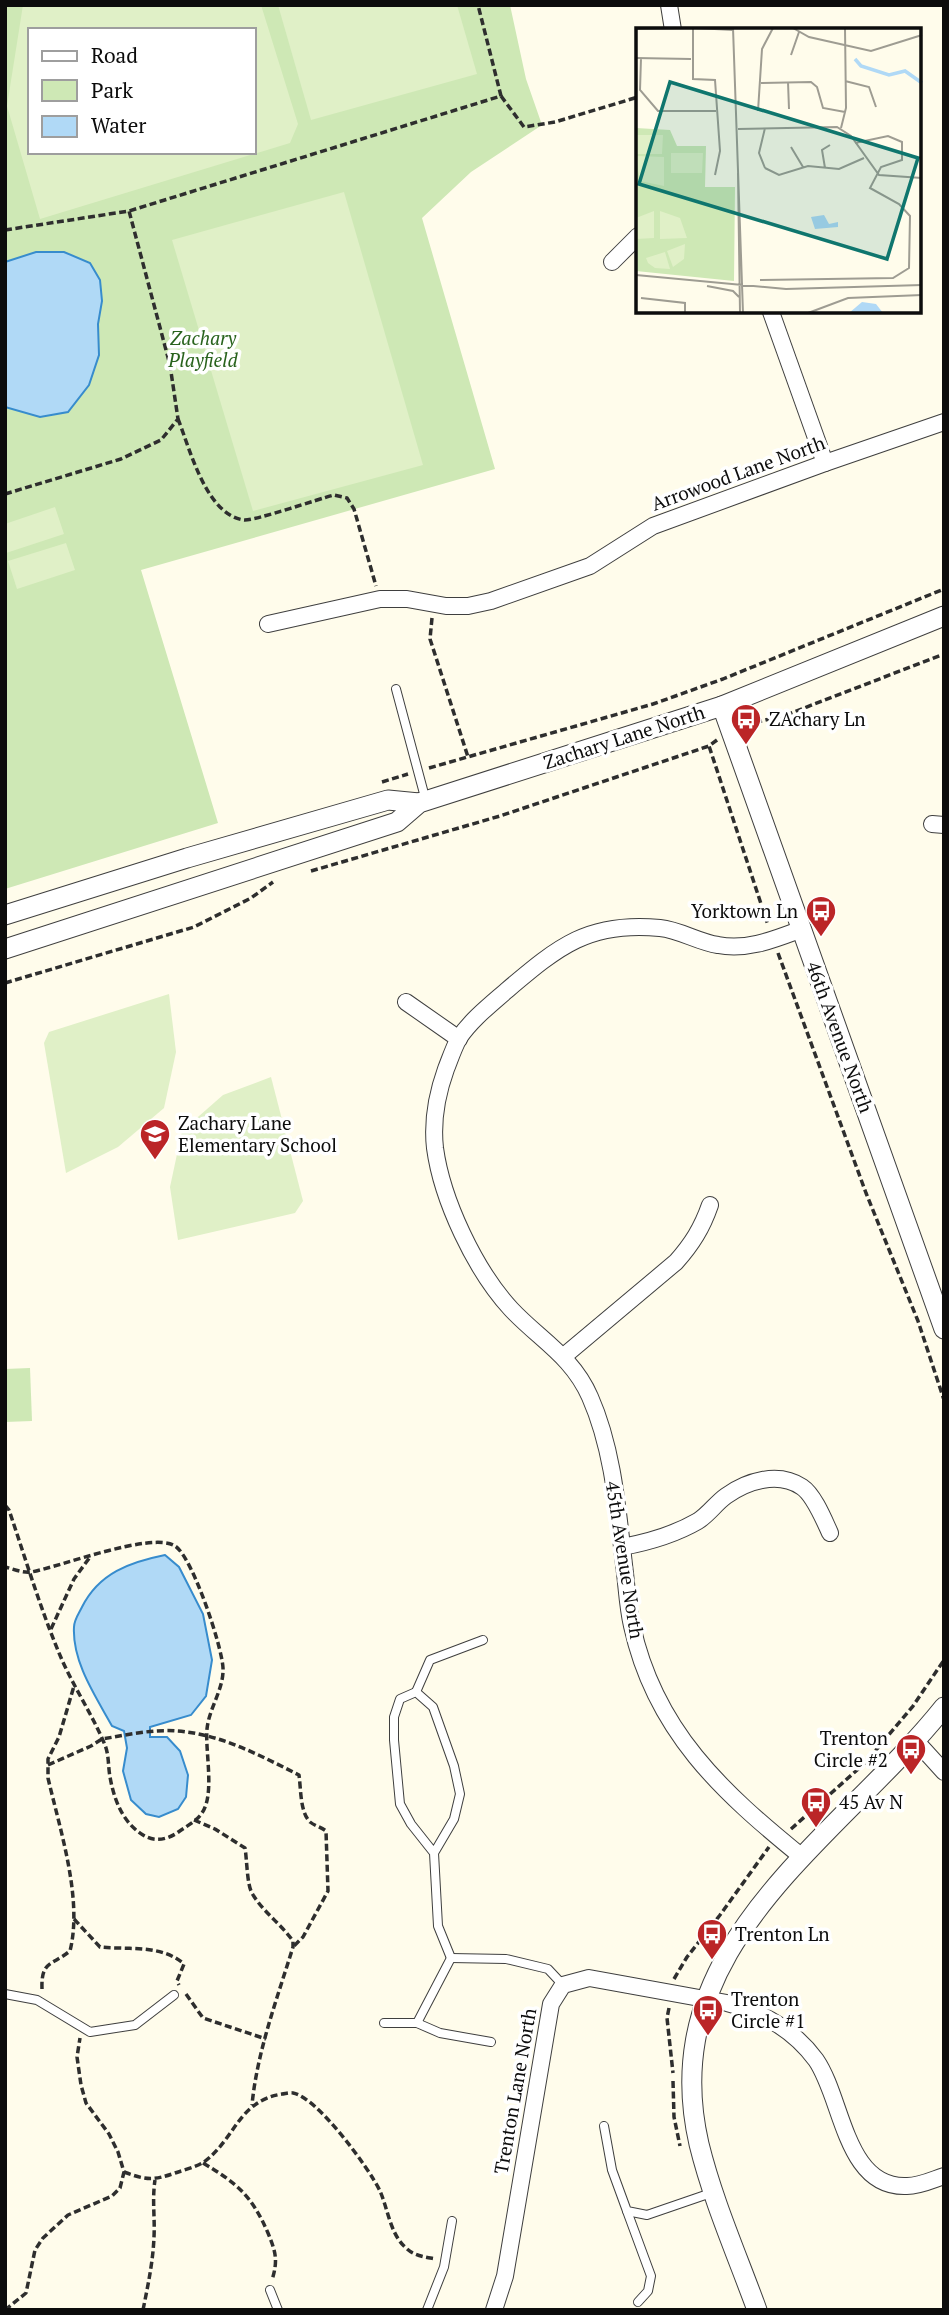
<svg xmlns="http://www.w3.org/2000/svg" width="949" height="2315" viewBox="0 0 949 2315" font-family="'PT Serif',serif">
<rect width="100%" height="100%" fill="#fffceb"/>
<g fill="#cee8b5" fill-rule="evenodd">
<path d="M5,5h505l16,74 16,46 -71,47 -49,46 73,251 -354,101 77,253 -213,66zM30,30h224v122h-224z"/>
<path d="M30,1368l2,53 -27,1v-53z"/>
</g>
<g fill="#e0f0c7" fill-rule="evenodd">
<path d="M23,5h238l37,119 -8,19 -250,76 -33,-113zM30,30h224v122h-224z"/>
<path d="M278,5h179l20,69 -166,46z"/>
<path d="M344,192l79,273 -170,46 -81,-271z"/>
<path d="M55,507l9,27 -58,19 -1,-29z"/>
<path d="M66,543l9,27 -58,19 -9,-28z"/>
<path d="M169,994l7,58 -12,56 -46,39 -52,26 -22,-130 5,-11z"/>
<path d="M271,1077l32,124 -8,12 -117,27 -8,-53 12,-56 41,-36z"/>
</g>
<g fill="#b0d9f6" stroke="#378ccd" stroke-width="2">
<path d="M36,252h28l26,11 10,17 2,21 -4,23 1,31 -10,30 -21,27 -28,5 -35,-10v-145z"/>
<path d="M165,1555l14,12 24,47 9,46 -6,36 -15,19 -41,12v10h17l13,14 8,24 -2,22 -8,12 -19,8 -13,-3 -15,-14 -8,-29 4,-23 -3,-17 -12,-5c-16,-29 -40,-64 -38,-99 0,-7 5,-14 8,-20 17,-34 48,-45 83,-52z"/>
</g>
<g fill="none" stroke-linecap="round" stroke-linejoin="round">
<g stroke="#3f3f3f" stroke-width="10">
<g id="service">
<path d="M396,689l30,112"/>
<path d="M416,1692l14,-32 53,-20"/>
<path d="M434,1853l-23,-29 -11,-20 -6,-64v-23l6,-18 16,-7 17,15 21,59 6,28 -6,25 -20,34 4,73 13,32"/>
<path d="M451,1958l55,1 42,10 15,16"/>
<path d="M5,1994l32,6 53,32 45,-7 39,-30"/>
<path d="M384,2023h33l23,10 51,9"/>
<path d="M417,2023l34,-65"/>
<path d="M604,2126l8,44 15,41 20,4 67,-23"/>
<path d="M627,2211l24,65 -3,15 -10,11"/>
<path d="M270,2290l8,20"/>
<path d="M427,2310l17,-43 8,-46"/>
</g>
</g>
<g stroke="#3f3f3f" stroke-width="18">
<g id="minor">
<path d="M669,5l4,25"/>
<path d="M612,262l26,-26"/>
<path d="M771,312l54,151"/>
<path d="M268,624l112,-25h27l39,7h22l23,-5 99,-35 63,-40 172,-63 119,-41"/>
<path d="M932,824l12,1"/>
<path d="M802,929c-27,10 -55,22 -84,16 -20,-3 -38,-15 -58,-17 -72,-7 -102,19 -154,63 -16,14 -35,29 -47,47 -5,9 -9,21 -13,31 -9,25 -14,52 -11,79 7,52 40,122 76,161 29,31 61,47 79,88 24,54 28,118 35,176 2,18 3,36 7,53 23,105 90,166 170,231"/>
<path d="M406,1002l53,37"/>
<path d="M564,1356l112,-94c16,-18 26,-34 34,-57"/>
<path d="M622,1547c27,-5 52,-12 76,-26 11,-7 18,-18 28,-25 21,-15 52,-25 76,-9 12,8 22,33 28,46"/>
<path d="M915,1740l29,32"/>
<path d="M494,2310l11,-34 46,-272 12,-19 26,-7 138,25c35,9 67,27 89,57 27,39 29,129 91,126 13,0 25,-6 37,-10"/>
</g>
</g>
<g stroke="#3f3f3f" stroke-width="21">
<g id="tertiary">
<path d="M722,706l222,623"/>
<path d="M5,915l182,-57 201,-58 31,3"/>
<path d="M5,949l392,-127 22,-19 303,-97 222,-90"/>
<path d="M757,2310c-20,-55 -44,-109 -58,-166 -46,-200 138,-303 245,-437"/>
</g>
</g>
<g stroke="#2e2e2e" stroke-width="3.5" stroke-dasharray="7 3.5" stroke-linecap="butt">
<path d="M501,96l23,31 31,-5 83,-25"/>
<path d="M5,230l124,-19 372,-115 -23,-91"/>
<path d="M178,419c12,30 28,96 66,101 11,1 74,-21 90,-25l13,3 7,11 22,77"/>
<path d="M5,494l116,-35 40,-19 17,-21 -8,-54 -41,-154"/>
<path d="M432,618l-2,21 38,118"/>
<path d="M745,725l41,-10 158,-61"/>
<path d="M717,740l-8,6 59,179"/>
<path d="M429,768l224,-64 70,-25 221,-90"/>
<path d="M382,782l26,-8"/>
<path d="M311,871l189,-55 209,-70"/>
<path d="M778,953l88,240 52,128 26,79"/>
<path d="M5,983l189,-56 57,-29 22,-16"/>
<path d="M5,1505l4,5c17,50 32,101 53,150 13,29 31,56 43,85 4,10 3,21 5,32 4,22 12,45 33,58 11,7 23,5 34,-2 8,-6 20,-12 25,-20 13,-19 3,-61 5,-84 2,-21 17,-40 16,-61 -1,-22 -31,-112 -48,-122 -24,-15 -115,21 -144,26 -9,1 -18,-3 -26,-5"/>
<path d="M51,1629l23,-50 16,-22"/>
<path d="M48,1765l43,-19 11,-7c24,-4 51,-10 75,-8 44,3 84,25 122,44 2,14 1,37 11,47 5,4 11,5 16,9l2,60 -25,46 -10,10"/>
<path d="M194,1820l21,9 30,19c2,12 2,37 7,45 10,18 29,31 41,48v6c-16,52 -36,105 -41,158"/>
<path d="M791,1829l75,-67 47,-56 31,-46"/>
<path d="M74,1919l26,28c28,3 61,-3 84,17l-7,17 2,4"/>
<path d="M674,1979l13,-22 33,-42 49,-68"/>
<path d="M42,1989c-1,-28 9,-23 28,-38 13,-52 -10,-121 -22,-173v-19l11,-22 15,-51"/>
<path d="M186,1994l17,24 63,21"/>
<path d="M669,2008l-2,10 6,55"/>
<path d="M673,2081l1,36 6,29"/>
<path d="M203,2163c34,20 49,33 65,70 8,19 10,28 4,47"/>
<path d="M124,2172c22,8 28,9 51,1 9,-3 21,-6 29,-11 32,-24 34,-61 78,-68 2,0 9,-2 11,-1 24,4 76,75 87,98 8,18 10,43 26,57 8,8 19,9 30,11"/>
<path d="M5,2310l21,-17 9,-43 8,-12 25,-23 44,-19 8,-8 4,-16 -6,-20 -9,-18 -23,-31 -5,-18 -4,-28 3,-19"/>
<path d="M143,2310c5,-25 10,-48 11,-73 1,-20 -2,-37 1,-57"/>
</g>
<use href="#service" stroke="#fff" stroke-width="8"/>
<use href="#minor" stroke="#fff" stroke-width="16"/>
<use href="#tertiary" stroke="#fff" stroke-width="19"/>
</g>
<defs>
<g id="bus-pin" transform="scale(1.575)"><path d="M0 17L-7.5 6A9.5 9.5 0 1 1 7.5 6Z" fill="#bb2527" stroke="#fff"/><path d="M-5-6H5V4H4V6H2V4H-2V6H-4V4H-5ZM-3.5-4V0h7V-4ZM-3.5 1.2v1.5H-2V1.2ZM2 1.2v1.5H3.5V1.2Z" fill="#fff"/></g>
<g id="school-pin" transform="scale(1.575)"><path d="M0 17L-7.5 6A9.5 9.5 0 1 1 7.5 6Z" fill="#bb2527" stroke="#fff"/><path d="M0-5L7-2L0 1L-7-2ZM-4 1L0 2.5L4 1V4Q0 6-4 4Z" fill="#fff"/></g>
</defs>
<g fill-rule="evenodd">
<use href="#bus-pin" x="746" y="719"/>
<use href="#bus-pin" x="821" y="911"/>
<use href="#school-pin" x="155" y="1134"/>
<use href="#bus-pin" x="911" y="1749"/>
<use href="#bus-pin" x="816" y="1802"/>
<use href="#bus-pin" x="712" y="1934"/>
<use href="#bus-pin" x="708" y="2010"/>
</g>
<g text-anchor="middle" stroke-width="7" stroke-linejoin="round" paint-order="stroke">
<g font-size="19" font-style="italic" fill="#29631d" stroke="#fff">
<text x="203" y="345">Zachary<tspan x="203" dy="22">Playfield</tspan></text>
</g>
<g font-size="19" fill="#0c0c0c" stroke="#fff">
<text transform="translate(738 473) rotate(-20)" y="7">Arrowood Lane North</text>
<text transform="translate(624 737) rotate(-18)" y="7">Zachary Lane North</text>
<text transform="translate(840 1037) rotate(70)" y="7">46th Avenue North</text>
<text transform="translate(625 1560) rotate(81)" y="7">45th Avenue North</text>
<text transform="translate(515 2091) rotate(-80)" y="7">Trenton Lane North</text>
</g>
<g font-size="19" fill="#0c0c0c" stroke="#fff" text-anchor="start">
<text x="769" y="726">ZAchary Ln</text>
<text x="798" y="918" text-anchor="end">Yorktown Ln</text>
<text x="178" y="1130">Zachary Lane<tspan x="178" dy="22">Elementary School</tspan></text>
<text x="888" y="1745" text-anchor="end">Trenton<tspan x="888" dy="22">Circle #2</tspan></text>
<text x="839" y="1809">45 Av N</text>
<text x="735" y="1941">Trenton Ln</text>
<text x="731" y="2006">Trenton<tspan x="731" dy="22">Circle #1</tspan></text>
</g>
</g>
<g transform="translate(636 28)">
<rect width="285" height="285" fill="#fffceb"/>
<path d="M0,100l34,2 7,16h29l-1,41h30l-1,94 -98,-10z" fill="#cee8b5"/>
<path d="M0,107h27l-1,19h-26zM35,125h32l-1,20h-31zM0,128l28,1v29l-24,-5zM18,183v27l-18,1v-21zM24,183l20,7 7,20 -27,1zM49,216l-1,15 -11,8 -6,-16zM29,224l5,17 -15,-1 -7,-5 -2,-5z" fill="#e0f0c7"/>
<path d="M188,187l5,9 9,-2v5l-23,2 -4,-12zM226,274l14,2 7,9h-34z" fill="#b0d9f6"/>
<path fill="none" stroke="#b0d9f6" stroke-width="3.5" d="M219,31l6,7 28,9 16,-4 17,12"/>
<path fill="none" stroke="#9e9c92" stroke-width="2" d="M57,0v51l22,1 5,71 -5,24M60,0l37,2M97,0l10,285M157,0l16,9 62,14 51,-16M0,1l48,-1M155,27l8,-23M0,30l55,1M5,30l-1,32 18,21h58M209,53l24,6 7,20M152,54l1,27M125,55l50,-1 6,5 6,21 22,4M122,83l4,-62 11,-21M129,100l-6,25 6,15M205,100l5,-20 -1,-80M102,101l99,-2 14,9 28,39 43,3M155,119l12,20M129,140l14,7 29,-9 31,3 25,-11M189,140l-3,-18 8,-5M102,145l2,140M0,247l150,14 136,-4M124,252l133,-2 16,-10 1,-52 -11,-12 -29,-16 11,-21 21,-7v-18l-14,-6 -33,7M71,258l26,5 6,6M5,270l44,5v10M172,285l40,-15 74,-3"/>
<path fill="#0f766e" fill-opacity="0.15" stroke="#0f766e" stroke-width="3.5" d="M34,54l248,76 -31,101 -248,-75z"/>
<rect width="285" height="285" fill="none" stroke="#0c0c0c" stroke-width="3.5"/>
</g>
<rect width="949" height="2315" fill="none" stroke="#0c0c0c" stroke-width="14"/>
<rect x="28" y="28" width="228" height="126" fill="#ffffff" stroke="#9e9e9e" stroke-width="2"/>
<rect x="42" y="51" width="35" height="10" fill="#ffffff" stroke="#9e9e9e" stroke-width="2"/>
<text x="91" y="63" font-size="21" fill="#0c0c0c">Road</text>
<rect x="42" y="80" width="35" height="21" fill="#cee8b5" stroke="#9e9e9e" stroke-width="2"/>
<text x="91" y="98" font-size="21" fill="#0c0c0c">Park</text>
<rect x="42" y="116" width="35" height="21" fill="#b0d9f6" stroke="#9e9e9e" stroke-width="2"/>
<text x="91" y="133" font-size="21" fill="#0c0c0c">Water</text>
</svg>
